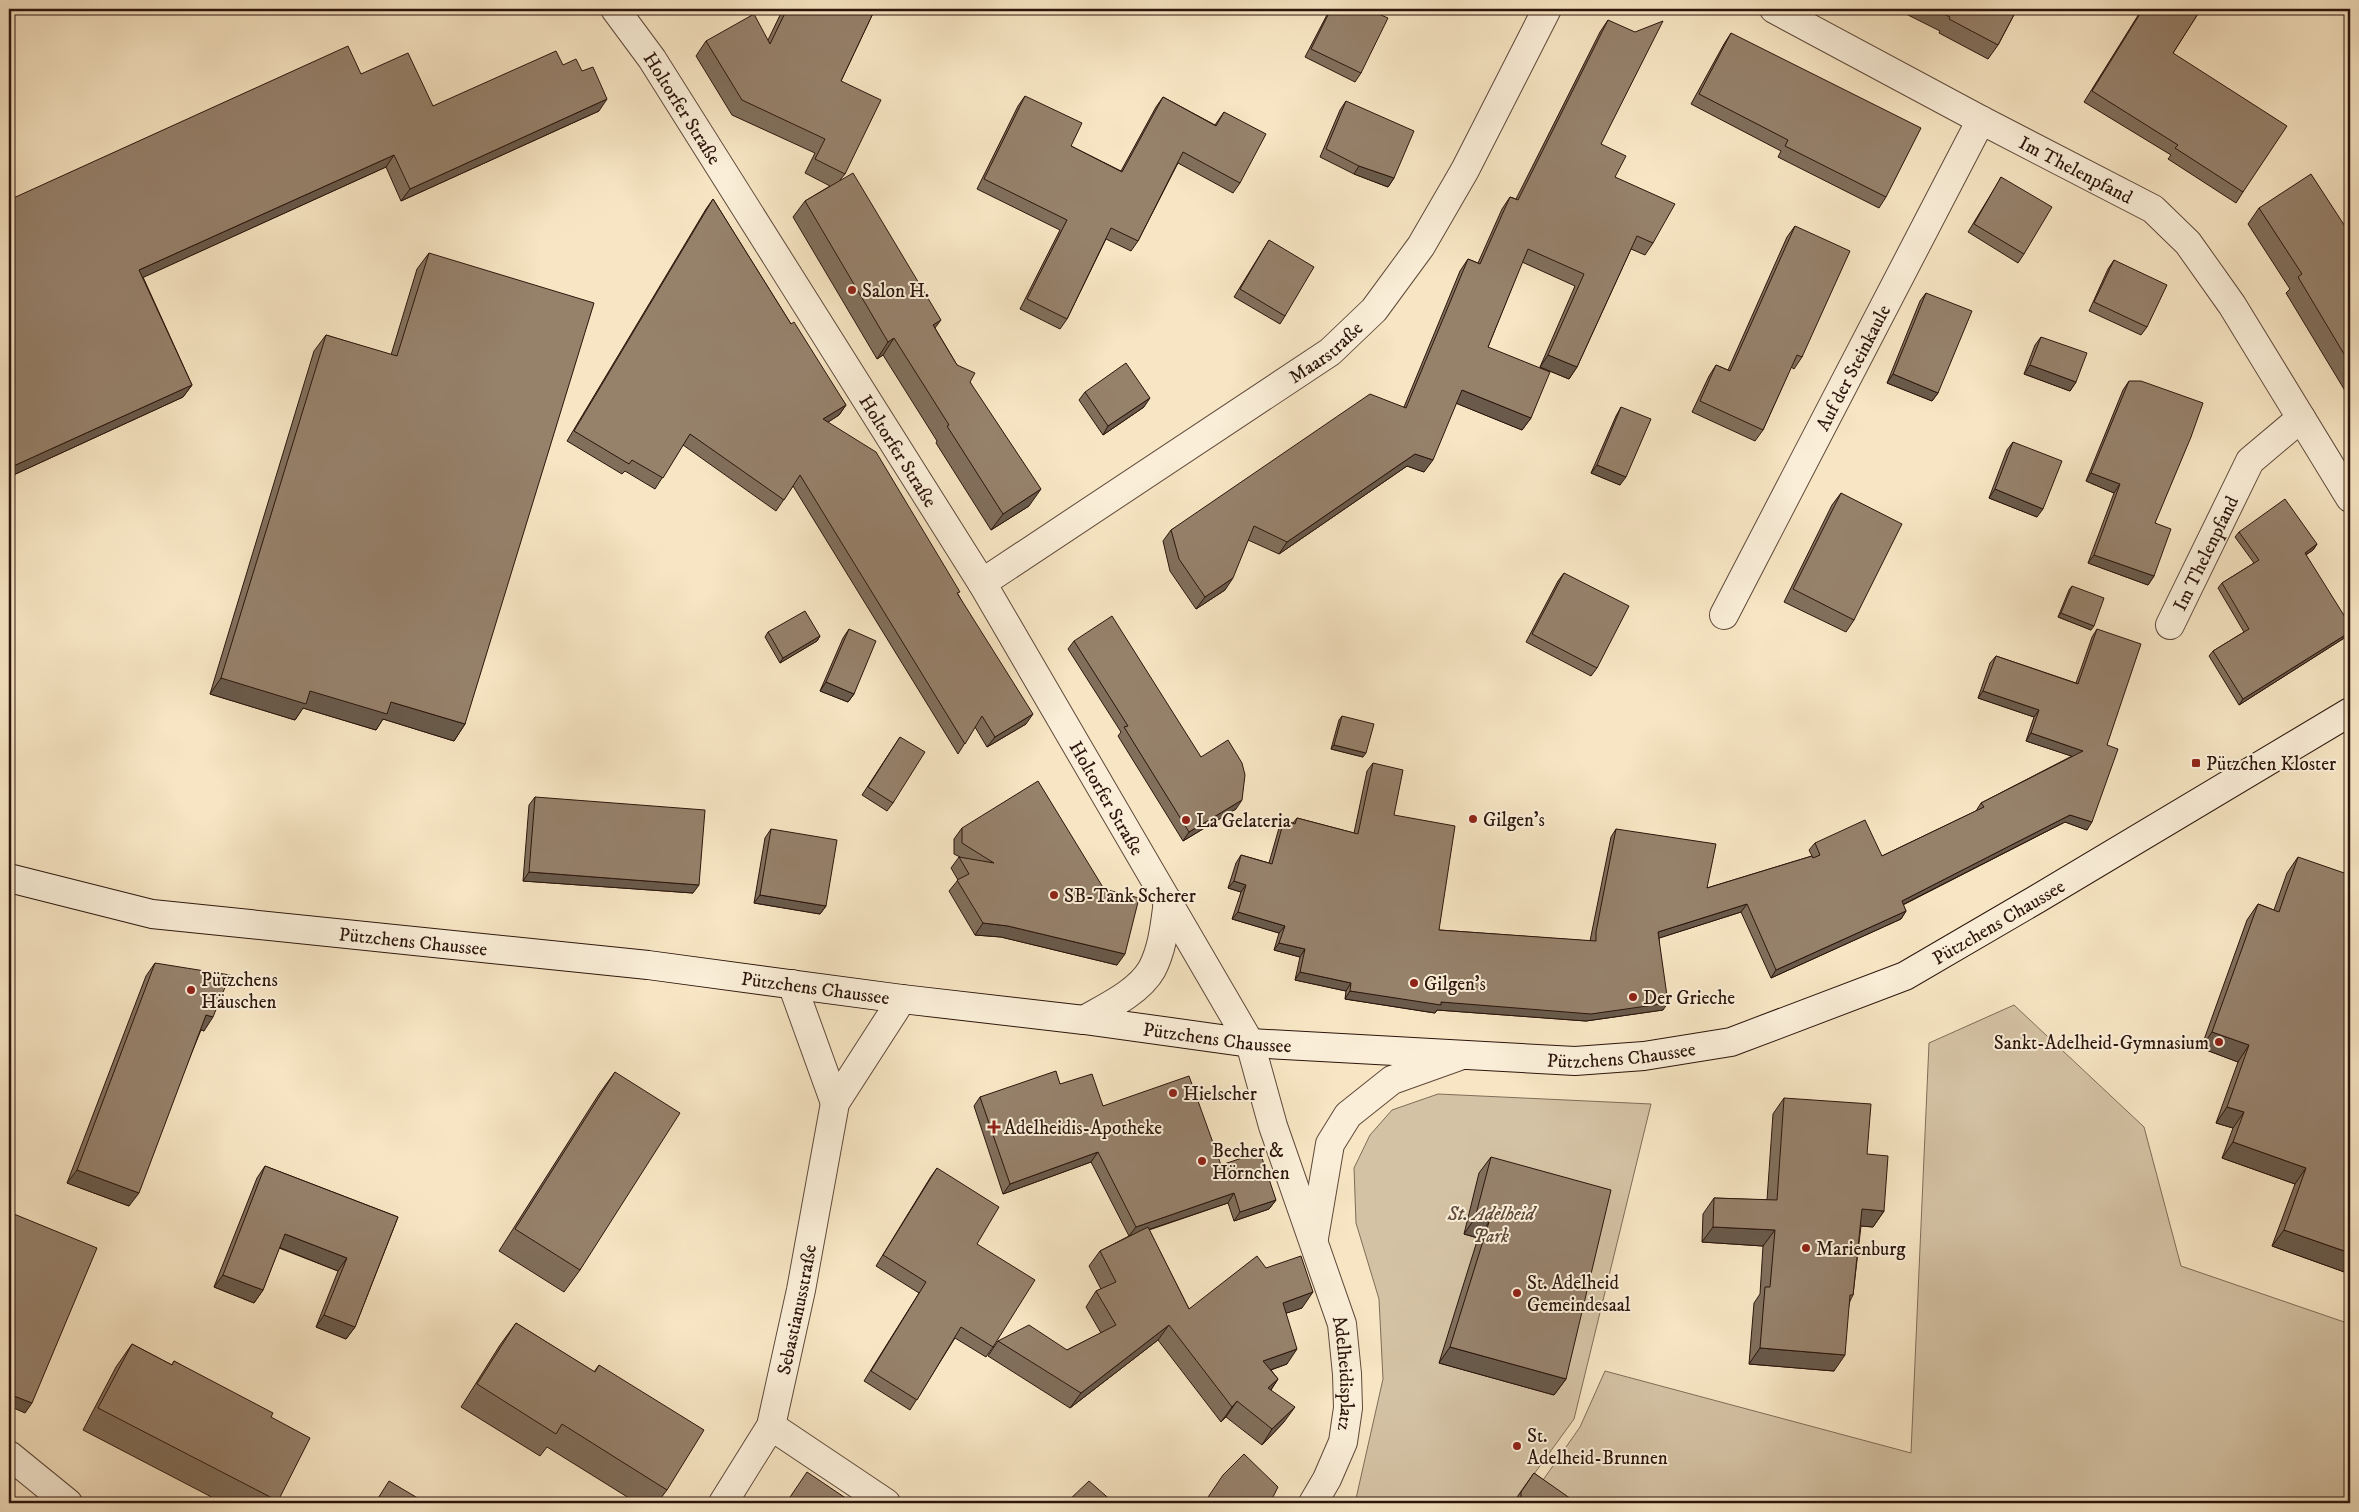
<svg xmlns="http://www.w3.org/2000/svg" width="2359" height="1512" viewBox="0 0 2359 1512" font-family="'IM FELL DW Pica',serif">
<rect width="100%" height="100%" fill="#f7e5c3"/>
<filter id="stains"><feTurbulence type="fractalNoise" baseFrequency=".004" numOctaves="4"/><feColorMatrix values="0 0 0 0 .2 0 0 0 0 .09 0 0 0 0 .02 0 0 0 .5 -.17"/></filter>
<radialGradient id="worn" r=".72"><stop offset=".6" stop-color="#630" stop-opacity="0"/><stop offset="1" stop-color="#630" stop-opacity=".3"/></radialGradient>
<g fill="#d4c2a4" stroke="#806c58">
<path d="M2014,1005l130,122 37,139 169,58v179h-823l53,-76 25,-56 306,82 18,-410z"/>
<path d="M1438,1094l213,10 -77,315 -61,84h-158l28,-124 -4,-80 -23,-76 -2,-55 16,-33 22,-25z"/>
</g>
<g fill="none" stroke-linecap="round" stroke-linejoin="round">
<g stroke="#5f493a" stroke-width="30">
<g id="street">
<path id="s1" d="M615,9l37,50 330,524 268,460 23,83 69,198 5,50 1,34 -5,34 -16,37 -14,24"/>
<path id="s2" d="M1774,9l207,111 172,89 35,34 44,62 118,193"/>
<path id="s3" d="M982,583l348,-231 44,-42 47,-64 44,-76 82,-161"/>
<path id="s4" d="M1724,615l257,-495"/>
<path id="s5" d="M2170,625l80,-164 51,-43"/>
<path d="M792,984l43,119"/>
<path d="M1084,1020c23,-13 55,-28 68,-51 11,-21 13,-46 16,-68"/>
<path d="M1314,1238l16,-94 18,-29 44,-35 70,-25"/>
<path d="M771,1426l115,77"/>
<path d="M9,1455l59,48"/>
<path id="s6" d="M723,1503l48,-77 30,-136 34,-187 67,-104"/>
</g>
</g>
<g stroke="#2c150c" stroke-width="30">
<g id="secondary">
<path id="s7" d="M9,878l143,36 496,51 254,34 182,21 166,23 325,18 69,-5 87,-14 174,-66 132,-77 313,-187"/>
</g>
</g>
<use href="#street" stroke="#faeed8" stroke-width="28"/>
<use href="#secondary" stroke="#faeed8" stroke-width="28"/>
</g>
<g fill="#816f5c" stroke="#2c150c">
<path d="M783,9h92l-34,72 4,93 -5,6 95,148 22,37 13,17 59,124 -38,24 -55,-87 1,-2 -54,-86 -6,4 -84,-142 12,-16 25,-15 -25,-13 10,-20 -83,-38 -36,-59 10,-15 62,-1z"/>
<path d="M1330,9h37l-6,64 -6,9 -50,-25z"/>
<path d="M1896,9h121l-19,36 -10,14 -49,-26 1,-2z"/>
<path d="M2142,9h59l-28,44 70,139 -7,11 -68,-44 3,-4 -87,-53z"/>
<path d="M1608,20l-7,124 14,33 38,66 -8,12 -14,-6 -54,118 -8,12 -29,-12 35,-81 -53,-24 -34,85 43,71 -9,12 -66,-27 -32,69 -17,-6 -128,88 -31,-14 -23,50 -29,19 -26,-38 -7,-30 8,-11 233,-123 56,-136 8,-12 10,4 24,-54 8,-12 6,2 84,-167z"/>
<path d="M1731,33l155,164 -7,11 -101,-51 3,-6 -90,-47 33,-60z"/>
<path d="M563,65l36,46 -198,90 -15,-34 -243,110 49,108 -9,12 -174,80v-277l352,-126 72,32z"/>
<path d="M1025,96l46,50 50,25 35,-64 7,-10 52,28 9,-13 16,71 -7,10 -55,-30 -40,78 -7,10 -25,-12 -39,80 -7,10 -40,-20 40,-79 -83,-41 41,-83z"/>
<path d="M1346,101l48,77 -6,9 -34,-13 -34,-17 20,-47z"/>
<path d="M2001,177l23,77 -6,9 -50,-31 28,-46z"/>
<path d="M713,199l78,125 55,81 -7,10 -11,7 130,172 68,130 -39,23 -12,-20 -17,27 -165,-268 -17,25 -93,-66 -28,44 -30,-18 -3,3 -55,-33 139,-232z"/>
<path d="M2259,208l91,26v165l-64,-106 4,-4 -42,-65z"/>
<path d="M1795,226l7,131 -8,12 -3,-2 -28,63 -8,11 -63,-29 17,-36 7,-11 12,5 59,-133z"/>
<path d="M1269,240l16,76 -5,8 -46,-27z"/>
<path d="M429,253l36,471 -11,17 -71,-22 -7,11 -73,-22 -8,12 -85,-26 104,-343 12,-16 65,20 26,-86z"/>
<path d="M2114,260l33,67 -6,8 -52,-24 19,-42z"/>
<path d="M1926,293l12,100 -6,8 -45,-18 33,-82z"/>
<path d="M2041,337l35,45 -6,9 -46,-17 11,-29z"/>
<path d="M2129,381l26,142 -1,53 -6,9 -60,-22 26,-70 -28,-12 37,-91z"/>
<path d="M1085,392l59,15 -41,28 -24,-35z"/>
<path d="M1621,407l-1,78 -29,-12 25,-57z"/>
<path d="M2013,442l24,75 -48,-19 18,-48z"/>
<path d="M1841,493l13,127 -8,12 -62,-30 48,-97z"/>
<path d="M2239,532l78,12 -4,6 -7,5 43,80 -110,70 -30,-49 4,-5 31,-19 -26,-44 4,-5 32,-20 -19,-26z"/>
<path d="M1564,573l33,95 -6,8 -65,-34 32,-61z"/>
<path d="M2072,586l19,44 -33,-13 11,-27z"/>
<path d="M849,629l5,65 -6,8 -28,-11 23,-53z"/>
<path d="M2097,629l10,116 -20,85 -22,-8 -162,83 3,6 -5,8 -130,59 -30,-66 -82,26 4,72 -77,11 -149,-11 -2,3 -90,-14 1,-8 -51,-11 5,-23 -26,-7 5,-17 -47,-14 9,-27 -13,-4 8,-25 5,-8 28,8 10,-35 5,-8 9,3 4,-5 57,15 13,-62 6,-8 66,167 151,11 21,-104 5,-8 91,59 105,-32 -3,-6 6,-7 67,13 94,-45 5,-8 91,-47 -46,-15 8,-24 -56,-19 12,-35 6,-7 80,27 16,-46z"/>
<path d="M768,632l52,4 -3,5 -37,22 -15,-26z"/>
<path d="M1074,641l127,116 35,52 -53,32 -65,-105 3,-4 -53,-83z"/>
<path d="M1342,716l21,41 -32,-8 8,-29z"/>
<path d="M900,737l-7,66 -6,8 -25,-16z"/>
<path d="M535,797l158,96 -170,-12 6,-76z"/>
<path d="M962,828l155,137 -116,-28 -26,-2 -26,-44 9,-11 -7,-12 8,-11h1l-6,-3v-15z"/>
<path d="M771,829l55,77 -6,8 -66,-11 11,-65z"/>
<path d="M2298,857l49,285 3,1v131l-78,-28 23,-62 -73,-26 11,-30 -17,-5 22,-61 -37,-14 46,-128 11,-16 16,6 13,-37z"/>
<path d="M155,963l49,68 -3,-1 -72,176 -62,-23 79,-207z"/>
<path d="M615,1072l-35,198 -16,22 -65,-41 100,-157z"/>
<path d="M1060,1084l161,81 55,35 -7,9 -35,12 -6,-18 -79,27 40,79 77,-41 36,40 -16,5 1,51 -16,6 7,9 -7,11 13,32 -22,23 -36,-28 -5,5 -63,-82 -88,68 -82,-52 10,-15 69,9 34,-17 -15,-26 10,-16 5,-2 -12,-23 11,-15 29,-15 -38,-74 -88,32 -29,-88 6,-9z"/>
<path d="M1784,1098l83,56 17,57 -11,16 -12,-1 -8,69 -3,6 -16,70 -85,-7 5,-61 6,-9 3,-48 -61,-4 1,-28 11,-16 53,2 6,-86z"/>
<path d="M1491,1157l75,222 -12,16 -115,-32 39,-125 -14,-4 15,-61z"/>
<path d="M265,1166l133,51 -43,110 -9,12 -30,-12 22,-56 -59,-23 -16,42 -9,13 -40,-16 43,-109z"/>
<path d="M937,1168l40,76 16,103 -7,10 -31,-19 -45,72 -46,-29 55,-88 -43,-27 54,-88z"/>
<path d="M516,1323l78,49 5,-7 68,125 -10,13h-20l-90,-56 -7,9 -79,-49 39,-62z"/>
<path d="M132,1344l40,21 2,-4 97,56 7,84 -2,2h-53l-140,-73 33,-63z"/>
<path d="M1534,1473l40,30h-59v-3z"/>
</g>
<g fill="#695a4b" stroke="#2c150c">
<path d="M607,99l-8,12 -198,90 9,-12z"/>
<path d="M394,155l-8,12 -255,116 8,-13z"/>
<path d="M1359,166l35,12 -6,9 -34,-13z"/>
<path d="M941,320l-12,16 4,-11z"/>
<path d="M894,338l-11,17 -6,4 11,-17z"/>
<path d="M1548,355l29,12 -8,12 -29,-12z"/>
<path d="M2030,365l46,17 -6,9 -46,-17z"/>
<path d="M1893,374l45,19 -6,8 -45,-18z"/>
<path d="M192,385l-9,12 -174,80v-9z"/>
<path d="M1462,390l69,28 -9,12 -69,-28z"/>
<path d="M1150,398l-6,9 -41,28 5,-9z"/>
<path d="M846,405l-7,10 -23,15 7,-11z"/>
<path d="M1415,454l18,6 -9,12 -17,-6 -128,88 8,-12z"/>
<path d="M1597,465l29,12 -6,8 -29,-12z"/>
<path d="M2091,473l29,11 -6,9 -28,-12z"/>
<path d="M1041,489l-12,17 -38,24 12,-16z"/>
<path d="M1995,489l48,20 -6,8 -48,-19z"/>
<path d="M2317,544l-4,6 -12,8 4,-5z"/>
<path d="M2094,555l60,21 -6,9 -60,-22z"/>
<path d="M1233,578l-8,12 -29,19 9,-12z"/>
<path d="M2061,613l33,13 -3,4 -33,-13z"/>
<path d="M2350,632l-1,3 -110,70 4,-6z"/>
<path d="M820,636l-3,5 -37,22 3,-5z"/>
<path d="M221,678l170,24 74,22 -11,17 -71,-22 -7,11 -73,-22 -8,12 -85,-26z"/>
<path d="M826,682l28,12 -6,8 -28,-11z"/>
<path d="M1983,691l56,19 -5,7 -56,-19z"/>
<path d="M1033,714l-7,10 -39,23 8,-10z"/>
<path d="M2031,733l52,18 -6,7 -51,-17z"/>
<path d="M1334,745l32,8 -3,4 -32,-8z"/>
<path d="M1242,800l-6,9 -53,32 6,-9z"/>
<path d="M2070,815l22,7 -5,8 -22,-8 -169,86 6,-7z"/>
<path d="M529,872l170,13 -6,8 -170,-12z"/>
<path d="M1234,881l12,4 -5,7 -13,-4z"/>
<path d="M760,895l66,11 -6,8 -66,-11z"/>
<path d="M1747,904l-6,8 -88,28 5,-8z"/>
<path d="M1906,911l-5,8 -130,59 5,-8z"/>
<path d="M1238,912l47,14 -6,7 -47,-14z"/>
<path d="M983,923l25,3 117,28 -8,11 -116,-28 -26,-2z"/>
<path d="M1279,943l26,6 -5,8 -26,-7z"/>
<path d="M1300,972l51,11 -5,8 -51,-11z"/>
<path d="M1350,991l91,11 227,1 -5,7 -77,11 -149,-11 -2,3 -90,-14z"/>
<path d="M206,1015l7,2 -9,14 -7,-3z"/>
<path d="M2212,1032l37,13 -11,17 -37,-14z"/>
<path d="M2227,1107l17,5 -11,16 -17,-5z"/>
<path d="M2233,1142l73,26 -11,16 -73,-26z"/>
<path d="M1098,1152l-7,10 -88,32 7,-10z"/>
<path d="M77,1170l62,23 -10,13 -62,-23z"/>
<path d="M1234,1193l-6,10 -99,33 7,-9z"/>
<path d="M1276,1200l-7,9 -35,12 6,-9z"/>
<path d="M1862,1209l22,2 -11,16 -22,-2z"/>
<path d="M1475,1218l14,4 -11,16 -14,-4z"/>
<path d="M1713,1227l62,3 -12,16 -61,-4z"/>
<path d="M2284,1230l66,23v21l-78,-28z"/>
<path d="M285,1234l62,24 -9,13 -62,-25z"/>
<path d="M223,1275l40,15 -9,13 -40,-16z"/>
<path d="M1313,1292l-11,16 -30,10 11,-15z"/>
<path d="M324,1315l31,12 -9,12 -30,-12z"/>
<path d="M1169,1325l-11,15 -88,68 11,-15z"/>
<path d="M1450,1347l116,32 -12,16 -115,-32z"/>
<path d="M1760,1348l85,7 -11,16 -85,-7z"/>
<path d="M1297,1349l-10,15 -34,12 10,-15z"/>
<path d="M1278,1379l-10,15v-6z"/>
<path d="M9,1394l23,9 -7,10 -16,-7z"/>
<path d="M1237,1401l-11,16 -5,5 11,-15z"/>
<path d="M1295,1407l-11,15 -22,23 10,-16z"/>
</g>
<g fill="#96816b" stroke="#2c150c">
<path d="M787,9h88l-34,72 40,19 -36,74 -30,-15 10,-20 -83,-39 -36,-59 48,-27 16,30z"/>
<path d="M1331,9h36l21,9 -27,55 -50,-24z"/>
<path d="M1933,9h84l-19,36 -49,-26 1,-2z"/>
<path d="M2143,9h58l-28,44 114,73 -44,66 -68,-44 3,-3 -86,-54z"/>
<path d="M1608,20l27,12 28,-11 -62,123 25,12 -11,21 60,27 -22,39 -16,-7 -60,131 -29,-12 36,-81 -56,-25 -40,98 62,25 -19,46 -69,-28 -29,70 -18,-6 -128,88 -33,-16 -21,52 -28,19 -26,-38 -8,-29 199,-136 36,14 62,-149 12,5 30,-67 8,3z"/>
<path d="M1731,33l190,95 -35,69 -101,-51 3,-6 -89,-46z"/>
<path d="M348,46l13,28 47,-21 25,53 123,-55 7,14 13,-6 6,12 11,-4 14,32 -197,90 -16,-34 -255,115 53,115 -183,83v-268z"/>
<path d="M1025,96l57,27 -11,23 51,26 41,-75 53,29 8,-14 42,22 -26,49 -57,-31 -45,89 -27,-13 -44,91 -40,-20 40,-79 -83,-41z"/>
<path d="M1346,101l68,30 -20,47 -35,-12 -33,-17z"/>
<path d="M853,173l88,147 -8,5 24,40 18,8 -5,9 71,107 -38,25 -56,-88 2,-1 -55,-87 -6,4 -83,-141z"/>
<path d="M2311,174l39,60v130l-52,-87 4,-3 -43,-66z"/>
<path d="M2001,177l51,30 -28,47 -50,-30z"/>
<path d="M713,199l78,125 3,-2 52,83 -23,14 53,33 84,140 -3,1 76,121 -38,23 -13,-21 -17,28 -165,-269 -16,25 -94,-66 -27,44 -31,-18 -3,4 -55,-33z"/>
<path d="M1795,226l55,25 -48,106 -5,-2 -34,75 -63,-29 16,-36 14,6z"/>
<path d="M1269,240l45,27 -29,49 -45,-27z"/>
<path d="M429,253l165,50 -129,421 -74,-22 -4,12 -77,-23 -4,13 -85,-26 105,-343 71,21z"/>
<path d="M2114,260l53,25 -20,42 -53,-25z"/>
<path d="M1926,293l46,18 -34,82 -45,-19z"/>
<path d="M2041,337l46,16 -11,29 -46,-17z"/>
<path d="M1126,363l24,35 -42,28 -23,-34z"/>
<path d="M2129,381h12l62,22 -12,34 -36,86 16,6 -17,47 -60,-21 26,-71 -29,-11z"/>
<path d="M1621,407l30,12 -25,58 -29,-12z"/>
<path d="M2013,442l49,19 -19,48 -48,-20z"/>
<path d="M1841,493l61,31 -48,96 -61,-31z"/>
<path d="M2285,499l32,45 -12,9 45,72v7l-107,67 -30,-48 36,-22 -27,-46 37,-23 -20,-28z"/>
<path d="M1564,573l65,33 -32,62 -65,-34z"/>
<path d="M2072,586l32,12 -10,28 -33,-13z"/>
<path d="M805,611l15,25 -37,22 -15,-26z"/>
<path d="M1112,616l89,141 27,-17 14,23 3,12 -3,25 -53,32 -65,-105 4,-1 -54,-85z"/>
<path d="M849,629l27,12 -22,53 -28,-12z"/>
<path d="M2097,629l44,15 -34,101 11,4 -26,73 -22,-7 -168,86 4,10 -130,59 -29,-66 -89,28 10,71 -77,11 -150,-12v3l-91,-14 1,-8 -51,-11 5,-23 -26,-6 6,-17 -47,-14 8,-27 -12,-4 7,-26 31,9 12,-44 11,4 2,-6 61,16 15,-71 30,7 -9,45 61,11 -16,104 157,11v-9l20,-103 100,15 -9,44 105,-32 1,2 7,-3 -5,-12 50,-23 17,36 102,-49 -3,-4 102,-52 -52,-18 8,-23 -56,-19 13,-35 82,28z"/>
<path d="M1342,716l32,8 -8,29 -32,-8z"/>
<path d="M900,737l25,15 -32,51 -25,-16z"/>
<path d="M1038,781l66,108 35,9 -14,56 -117,-28 -25,-3 -26,-43 12,-6 -10,-17 35,6 -32,-20v-15z"/>
<path d="M535,797l170,13 -6,75 -170,-13z"/>
<path d="M771,829l66,11 -11,66 -66,-11z"/>
<path d="M2298,857l52,18v256l-3,11 3,1v110l-66,-23 22,-62 -73,-26 11,-30 -17,-5 22,-62 -37,-13 46,-128 21,8z"/>
<path d="M155,963l75,12 -17,42 -7,-2 -67,178 -62,-23z"/>
<path d="M1056,1071l4,13 32,-10 11,32 86,-30 32,89 39,-13 16,48 -36,12 -6,-19 -98,34 -38,-75 -88,32 -30,-87z"/>
<path d="M615,1072l65,41 -100,157 -65,-41z"/>
<path d="M1784,1098l87,6 -4,50 21,2 -4,55 -22,-2 -9,86h-3l-5,60 -85,-7 5,-61h5l5,-57 -62,-3 1,-29 63,2z"/>
<path d="M1491,1157l120,33 -45,189 -116,-32 39,-125 -14,-4z"/>
<path d="M265,1166l133,51 -43,110 -31,-12 23,-57 -62,-24 -22,56 -40,-15z"/>
<path d="M937,1168l62,39 -22,37 58,36 -42,67 -32,-20 -44,73 -46,-29 55,-89 -43,-27z"/>
<path d="M9,1212l88,36 -65,155 -23,-9v-9l3,-7 -3,-1z"/>
<path d="M1148,1227l41,82 68,-53 9,12 35,-12 12,36 -30,11 14,46 -34,12 15,18 -10,9 27,19 -23,22 -35,-28 -5,6 -63,-82 -88,68 -83,-52 31,-16 38,25 49,-25 -20,-34 20,-9 -16,-31z"/>
<path d="M516,1323l79,49 4,-7 105,65 -37,60 -105,-66 -6,10 -79,-50z"/>
<path d="M132,1344l40,21 2,-4 99,52 -2,4 39,21 -32,63 -180,-93z"/>
<path d="M1244,1454l34,33 -8,16h-66l19,-28z"/>
<path d="M807,1472l46,31h-67z"/>
<path d="M1534,1473l40,28v2h-53v-11z"/>
<path d="M389,1481l37,22h-51z"/>
<path d="M1089,1481l25,22h-48z"/>
</g>
<g fill="#8f2418" stroke="#faeed8" stroke-width="2">
<circle cx="852" cy="290" r="5"/>
<rect x="2191" y="758" width="10" height="10" rx="2.5"/>
<circle cx="1473" cy="819" r="5"/>
<circle cx="1186" cy="820" r="5"/>
<circle cx="1054" cy="895" r="5"/>
<circle cx="1414" cy="983" r="5"/>
<circle cx="191" cy="990" r="5"/>
<circle cx="1633" cy="997" r="5"/>
<circle cx="2219" cy="1042" r="5"/>
<circle cx="1173" cy="1093" r="5"/>
<path d="M991.5 1119.5h5v5h5v5h-5v5h-5v-5h-5v-5h5z"/>
<circle cx="1202" cy="1161" r="5"/>
<circle cx="1806" cy="1248" r="5"/>
<circle cx="1517" cy="1293" r="5"/>
<circle cx="1517" cy="1446" r="5"/>
</g>
<g text-anchor="middle" stroke-width="4" stroke-linejoin="round" paint-order="stroke">
<g font-size="19" fill="#2c150c" stroke="#faeed8">
<text dy="7" stroke="none"><textPath href="#s1" startOffset="120">Holtorfer Straße</textPath></text>
<text dy="7" stroke="none"><textPath href="#s2" startOffset="342">Im Thelenpfand</textPath></text>
<text dy="7" stroke="none"><textPath href="#s3" startOffset="414">Maarstraße</textPath></text>
<text dy="7" stroke="none"><textPath href="#s4" startOffset="279">Auf der Steinkaule</textPath></text>
<text dy="7" stroke="none"><textPath href="#s1" startOffset="525">Holtorfer Straße</textPath></text>
<text dy="7" stroke="none"><textPath href="#s5" startOffset="80">Im Thelenpfand</textPath></text>
<text dy="7" stroke="none"><textPath href="#s1" startOffset="930">Holtorfer Straße</textPath></text>
<text dy="7" stroke="none"><textPath href="#s7" startOffset="2030">Pützchens Chaussee</textPath></text>
<text dy="7" stroke="none"><textPath href="#s7" startOffset="410">Pützchens Chaussee</textPath></text>
<text dy="7" stroke="none"><textPath href="#s7" startOffset="815">Pützchens Chaussee</textPath></text>
<text dy="7" stroke="none"><textPath href="#s7" startOffset="1220">Pützchens Chaussee</textPath></text>
<text dy="7" stroke="none"><textPath href="#s7" startOffset="1625">Pützchens Chaussee</textPath></text>
<text dy="7" stroke="none"><textPath href="#s6" startOffset="210">Sebastianusstraße</textPath></text>
<text dy="7" stroke="none"><textPath href="#s1" startOffset="1559">Adelheidisplatz</textPath></text>
</g>
<g font-size="19" fill="#2c150c" stroke="#faeed8" text-anchor="start">
<text x="862" y="297">Salon H.</text>
<text x="2206" y="770">Pützchen Kloster</text>
<text x="1483" y="826">Gilgen’s</text>
<text x="1196" y="827">La Gelateria</text>
<text x="1064" y="902">SB-Tank Scherer</text>
<text x="201" y="986">Pützchens<tspan x="201" dy="22">Häuschen</tspan></text>
<text x="1424" y="990">Gilgen's</text>
<text x="1643" y="1004">Der Grieche</text>
<text x="2209" y="1049" text-anchor="end">Sankt-Adelheid-Gymnasium</text>
<text x="1183" y="1100">Hielscher</text>
<text x="1004" y="1134">Adelheidis-Apotheke</text>
<text x="1212" y="1157">Becher &amp;<tspan x="1212" dy="22">Hörnchen</tspan></text>
<text x="1816" y="1255">Marienburg</text>
<text x="1527" y="1289">St. Adelheid<tspan x="1527" dy="22">Gemeindesaal</tspan></text>
<text x="1527" y="1442">St.<tspan x="1527" dy="22">Adelheid-Brunnen</tspan></text>
</g>
<g font-size="19" font-style="italic" fill="#5e493a" stroke="#faeed8">
<text x="1491" y="1220">St. Adelheid<tspan x="1491" dy="22">Park</tspan></text>
</g>
</g>
<rect width="2359" height="1512" fill="none" stroke="#f7e5c3" stroke-width="30"/>
<rect x="10" y="10" width="2339" height="1492" fill="none" stroke="#2c150c" stroke-width="2.5"/>
<rect x="15" y="15" width="2329" height="1482" fill="none" stroke="#2c150c"/>
<rect width="100%" height="100%" filter="url(#stains)"/>
<rect width="100%" height="100%" fill="url(#worn)"/>
</svg>
